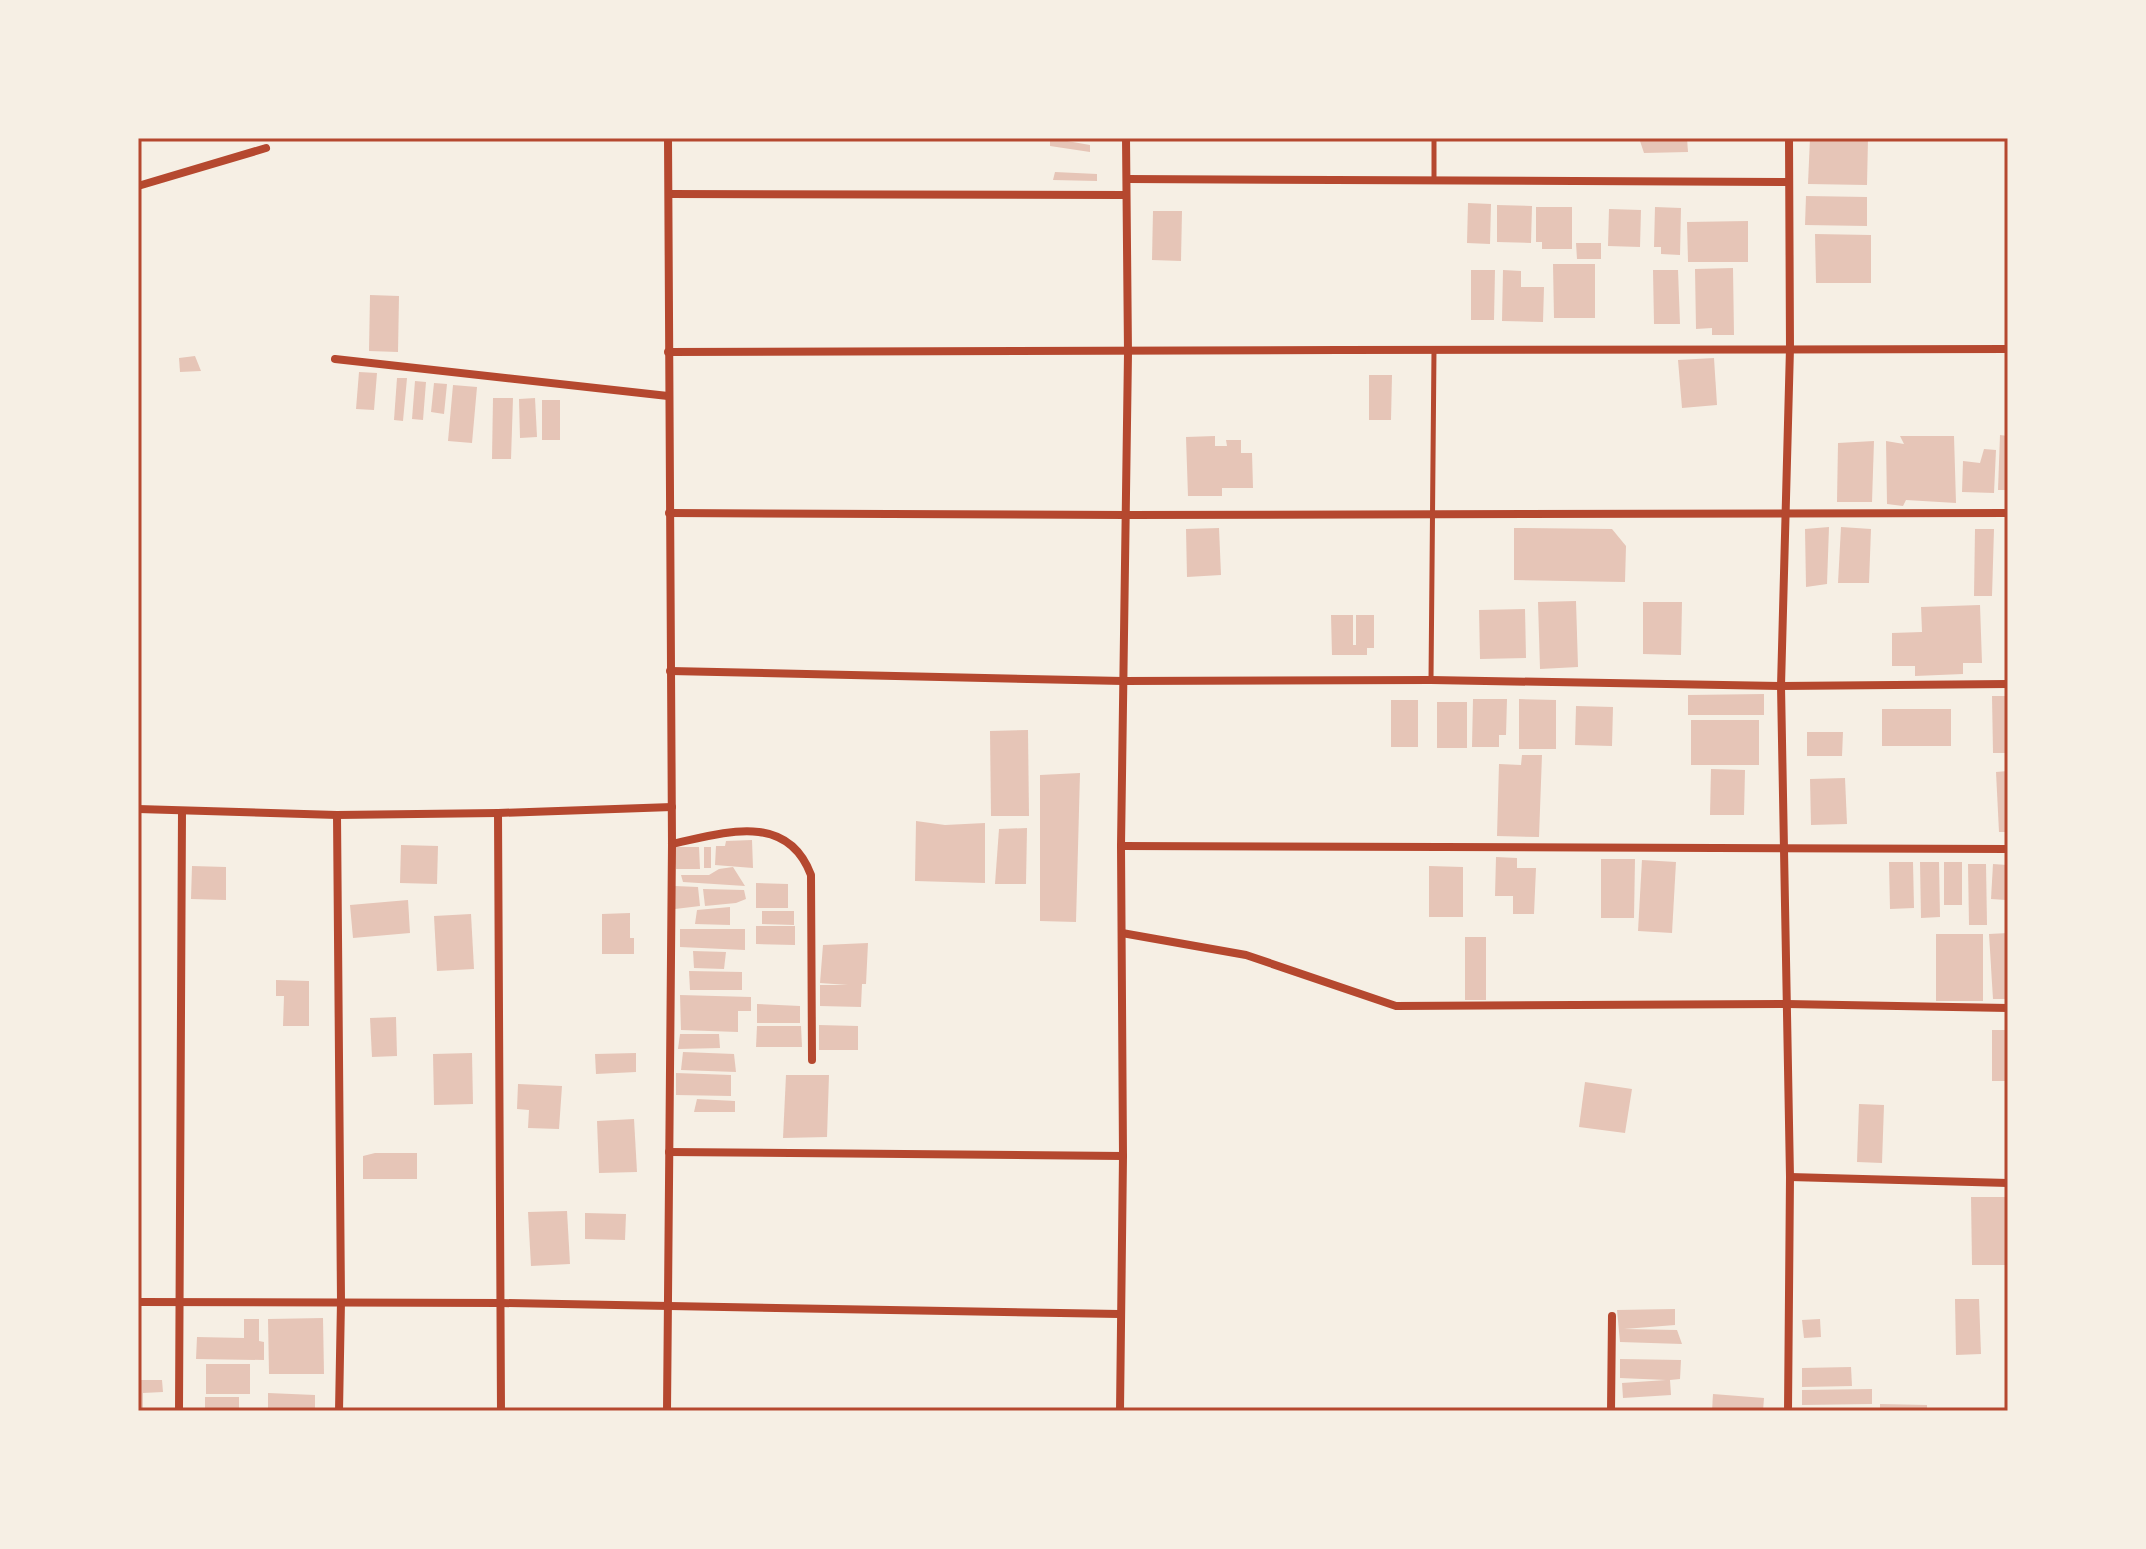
<svg xmlns="http://www.w3.org/2000/svg" width="2146" height="1549" viewBox="0 0 2146 1549" font-family="'PT Sans',sans-serif">
<rect width="100%" height="100%" fill="#f6efe4"/>
<g fill="#e6c5b7">
<path d="M1050,138l40,7v7l-40,-6z"/>
<path d="M1639,138h48l1,14 -44,1z"/>
<path d="M1810,138h58l-1,47 -59,-1z"/>
<path d="M1055,172l42,2v7l-44,-1z"/>
<path d="M1806,196l61,1v29l-62,-1z"/>
<path d="M1468,203l23,1 -1,40 -23,-1z"/>
<path d="M1497,205l35,1 -1,37 -34,-1z"/>
<path d="M1536,207h36v42h-30v-7h-6z"/>
<path d="M1655,207l26,1 -1,47 -19,-1v-7h-7z"/>
<path d="M1609,209l32,1 -1,37 -32,-1z"/>
<path d="M1153,211h29l-1,50 -29,-1z"/>
<path d="M1748,221v41h-60l-1,-40z"/>
<path d="M1815,234l56,1v48h-55z"/>
<path d="M1576,243h25v16h-24z"/>
<path d="M1553,264h42v54h-41z"/>
<path d="M1733,268l1,67h-22v-7l-16,1 -1,-60z"/>
<path d="M1471,270h24l-1,50h-23z"/>
<path d="M1503,270l18,1v16h23l-1,35 -41,-1z"/>
<path d="M1653,270h25l2,54h-26z"/>
<path d="M370,295l29,1 -1,56 -29,-1z"/>
<path d="M195,356l6,15 -21,1 -1,-14z"/>
<path d="M1714,358l3,47 -35,3 -4,-48z"/>
<path d="M359,372l18,1 -3,37 -18,-1z"/>
<path d="M1369,375h23l-1,45h-22z"/>
<path d="M397,378h10l-4,43 -9,-1z"/>
<path d="M415,381l11,1 -3,38 -11,-1z"/>
<path d="M434,383l13,1 -3,30 -13,-2z"/>
<path d="M453,385l24,2 -5,56 -24,-2z"/>
<path d="M493,398h20l-2,61h-19z"/>
<path d="M535,398l2,39 -17,1 -1,-39z"/>
<rect x="542" y="400" width="18" height="40"/>
<path d="M2000,435l8,1v54h-10z"/>
<path d="M1215,436v10h12l-1,-6h15v13h11l1,35h-31v8h-34l-2,-59z"/>
<path d="M1900,436h54l2,67 -50,-3 -3,6 -16,-2 -1,-63 18,3z"/>
<path d="M1874,441l-2,61h-35l1,-59z"/>
<path d="M1984,449l12,1 -2,43 -32,-1 1,-31 17,2z"/>
<path d="M1829,527l-2,57 -21,3 -1,-58z"/>
<path d="M1841,527l30,2 -2,54h-31z"/>
<path d="M1219,528l2,47 -34,2 -1,-48z"/>
<path d="M1514,528l98,1 14,17 -1,36 -111,-2z"/>
<path d="M1975,529h19l-2,67h-18z"/>
<path d="M1576,601l2,66 -38,2 -2,-67z"/>
<path d="M1643,602h39l-1,53 -38,-1z"/>
<path d="M1980,605l2,58h-19v11l-48,2v-10h-23v-33l30,-1 -1,-25z"/>
<path d="M1525,609l1,49 -46,1 -1,-49z"/>
<path d="M1331,615h22v30h3v-30h18v33h-7v7h-35z"/>
<path d="M1764,694v21h-76v-20z"/>
<path d="M1992,696h16v57h-15z"/>
<path d="M1473,699h34l-1,36h-7v12h-27z"/>
<path d="M1519,699l37,1v49h-37z"/>
<rect x="1391" y="700" width="27" height="47"/>
<rect x="1437" y="702" width="30" height="46"/>
<path d="M1576,706l37,1 -1,39 -37,-1z"/>
<rect x="1882" y="709" width="69" height="37"/>
<rect x="1691" y="720" width="68" height="45"/>
<path d="M1028,730l1,86h-38l-1,-85z"/>
<path d="M1807,732h36l-1,24h-35z"/>
<path d="M1522,755h20l-3,82 -42,-1 2,-72 22,1z"/>
<path d="M1711,769l34,1 -1,45h-34z"/>
<path d="M2008,771v61h-9l-3,-60z"/>
<path d="M1080,773l-4,149 -36,-1v-146z"/>
<path d="M1845,778l2,46 -36,1 -1,-46z"/>
<path d="M916,821l29,4 40,-2v60l-70,-2z"/>
<path d="M1027,828l-1,56h-31l4,-55z"/>
<path d="M752,840l1,28 -38,-3 1,-19h9l1,-5z"/>
<path d="M672,844l3,3h24l1,22h-24z"/>
<path d="M401,845l37,1 -1,38 -37,-1z"/>
<rect x="704" y="847" width="7" height="21"/>
<path d="M1496,857l21,1v10h19l-2,46h-21v-18h-18z"/>
<path d="M1601,859h34l-1,59h-33z"/>
<path d="M1642,860l34,2 -4,71 -34,-2z"/>
<path d="M1889,862h24l1,46 -24,1z"/>
<path d="M1920,862h19l1,55 -19,1z"/>
<rect x="1944" y="862" width="18" height="43"/>
<path d="M1968,864h18l1,61h-18z"/>
<path d="M1993,864l14,1 -1,35 -15,-1z"/>
<path d="M192,866l34,1v33l-35,-1z"/>
<path d="M1429,866l34,1v50h-34z"/>
<path d="M733,867l12,19 -62,-4 -2,-7h28l10,-6z"/>
<path d="M756,883l32,1v24h-32z"/>
<path d="M675,886l23,1 2,19 -25,3z"/>
<path d="M703,889l41,1 2,9 -10,4 -31,3z"/>
<path d="M408,900l2,33 -57,5 -3,-33z"/>
<path d="M730,907v18l-35,-1 2,-14z"/>
<path d="M762,911h32v14l-32,-1z"/>
<path d="M630,913v25h4v16h-32v-40z"/>
<path d="M471,914l3,55 -37,2 -3,-55z"/>
<path d="M756,926h39v19l-39,-1z"/>
<path d="M680,929h65v21l-65,-3z"/>
<path d="M2008,933v66h-15l-4,-65z"/>
<rect x="1936" y="934" width="47" height="67"/>
<rect x="1465" y="937" width="21" height="63"/>
<path d="M868,943l-2,41h-4l-1,23 -41,-1v-21h28l-28,-2 3,-38z"/>
<path d="M693,951l33,1 -2,17 -30,-1z"/>
<path d="M689,971l53,1v18h-52z"/>
<path d="M276,980l33,1v45h-26l1,-30h-8z"/>
<path d="M680,995l71,2v14h-13v21l-57,-2z"/>
<path d="M757,1004l43,2v17h-43z"/>
<path d="M396,1017l1,39 -25,1 -2,-39z"/>
<path d="M819,1025l39,1v24h-39z"/>
<path d="M757,1026h44l1,21h-46z"/>
<rect x="1992" y="1030" width="16" height="51"/>
<path d="M680,1034h39l1,14 -42,1z"/>
<path d="M683,1052l51,2 2,18 -55,-2z"/>
<path d="M472,1053l1,51 -39,1 -1,-51z"/>
<path d="M636,1053v19l-40,2 -1,-20z"/>
<path d="M676,1073l55,2v21l-55,-1z"/>
<path d="M786,1075h43l-2,62 -44,1z"/>
<path d="M1585,1082l47,7 -7,44 -46,-6z"/>
<path d="M518,1084l44,2 -3,43 -31,-1 1,-18 -12,-1z"/>
<path d="M697,1099l38,2v11h-41z"/>
<path d="M1859,1104l25,1 -2,58 -25,-1z"/>
<path d="M634,1119l3,53 -38,1 -2,-52z"/>
<path d="M375,1153h42v26h-54v-23z"/>
<path d="M1971,1197h37v68h-36z"/>
<path d="M567,1211l3,53 -39,2 -3,-54z"/>
<path d="M585,1213l41,1 -1,26 -40,-1z"/>
<path d="M1955,1299h24l2,55 -25,1z"/>
<path d="M1675,1309v16l-51,4 53,1 5,14 -62,-2 -3,-32z"/>
<path d="M323,1318l1,56h-55l-1,-55z"/>
<path d="M244,1319h15v22l5,1v18l-68,-1 1,-22 47,1z"/>
<path d="M1820,1319l1,18 -17,1 -2,-18z"/>
<path d="M1620,1359l61,1 -1,19 -10,1 1,15 -48,3 -1,-15 44,-3 -46,-2z"/>
<rect x="206" y="1364" width="44" height="30"/>
<path d="M1851,1367l1,19 -50,1v-19z"/>
<path d="M138,1380h24l1,12 -20,1v18h-5z"/>
<path d="M1872,1389v15l-70,1v-15z"/>
<path d="M268,1393l47,2v16h-47z"/>
<path d="M1713,1394l51,4 -1,13h-51z"/>
<rect x="205" y="1397" width="34" height="14"/>
<path d="M1880,1404l47,1v6h-47z"/>
</g>
<g fill="none" stroke-linecap="round" stroke-linejoin="round">
<g stroke="#b5482f" stroke-width="5">
<path d="M1434,179v-41"/>
<path d="M1431,680l3,-330"/>
</g>
<g stroke="#b5482f" stroke-width="8">
<path d="M1127,179l662,3"/>
<path d="M138,186l128,-38"/>
<path d="M669,194l457,1"/>
<path d="M668,352c447,1 893,-5 1340,-3"/>
<path d="M335,359l333,37"/>
<path d="M669,513l457,2 882,-2"/>
<path d="M670,671l453,10 308,-1 350,6 227,-2"/>
<path d="M138,809l199,6 161,-2 174,-6"/>
<path d="M498,813l3,598"/>
<path d="M337,815l4,486 -2,110"/>
<path d="M672,844c51,-11 115,-33 139,31l1,185"/>
<path d="M1121,846l887,3"/>
<path d="M1122,933l124,22 150,51 391,-2 221,4"/>
<path d="M669,1152l454,4"/>
<path d="M1790,1177l218,6"/>
<path d="M138,1302l363,1 618,11"/>
<path d="M179,1411l3,-600"/>
<path d="M667,1411l5,-567 -4,-706"/>
<path d="M1120,1411l3,-255 -2,-310 7,-493 -2,-215"/>
<path d="M1611,1411l1,-95"/>
<path d="M1788,1411l2,-234 -9,-491 9,-338 -1,-210"/>
</g>
</g>
<rect width="2146" height="1549" fill="none" stroke="#f6efe4" stroke-width="280"/>
<rect x="140" y="140" width="1866" height="1269" fill="none" stroke="#b5482f" stroke-width="3"/>
</svg>
